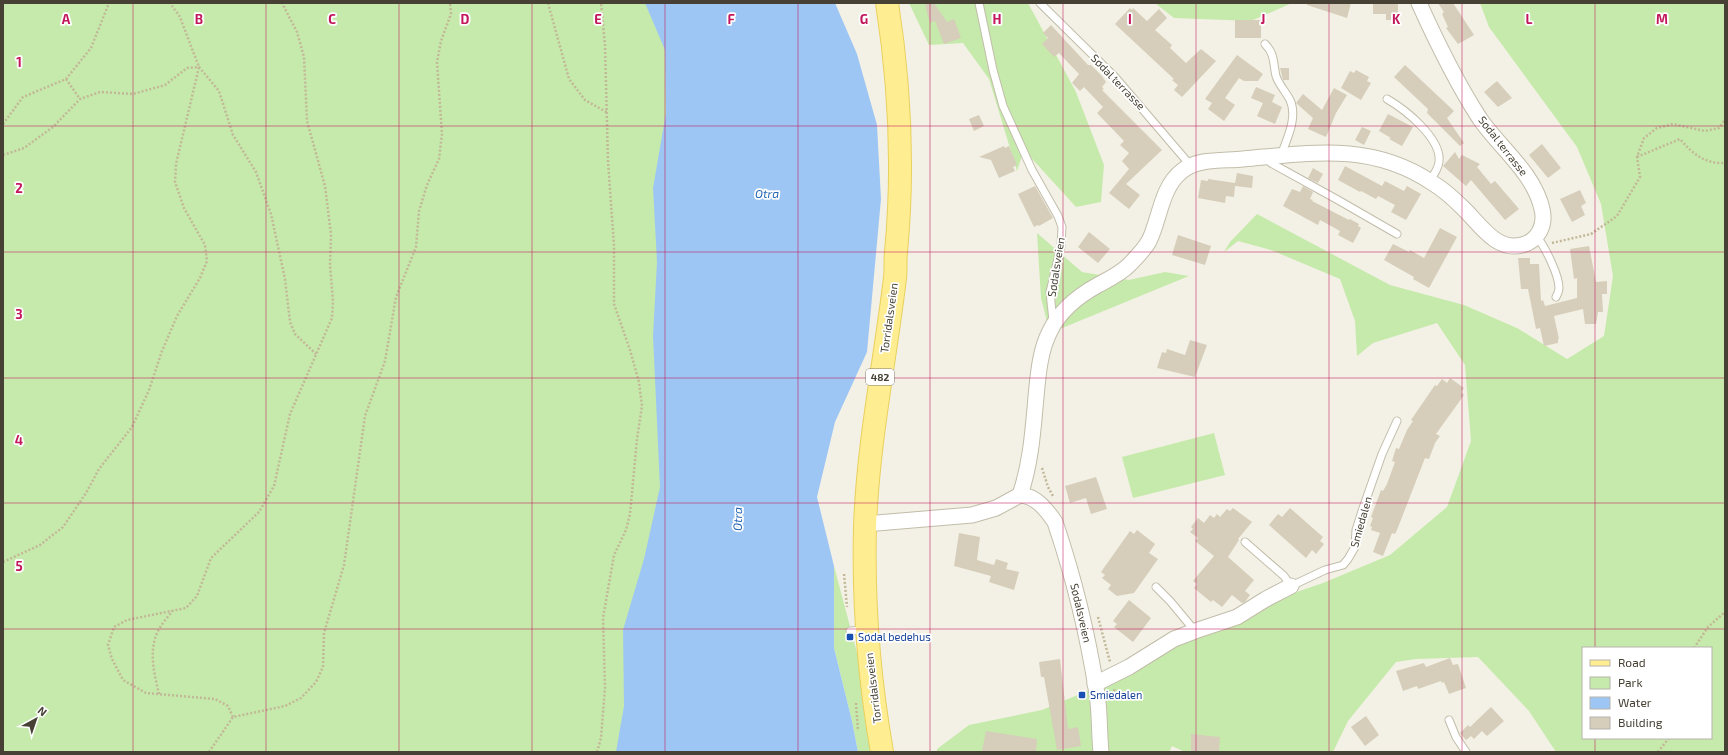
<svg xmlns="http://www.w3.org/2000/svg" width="1728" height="755" viewBox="0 0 1728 755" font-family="'Exo 2',sans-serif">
<rect width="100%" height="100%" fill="#f3f1e5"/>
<g fill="#c6eaab" fill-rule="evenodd">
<path d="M3,3h722l-27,749h-695z"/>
<path d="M909,3h119l48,89 28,73 -3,37 -25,5 -52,-57 -7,21 -28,-92 -26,-36 -34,2z"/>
<path d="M1155,3h137l-41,18 -77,-3z"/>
<path d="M1480,3h245v749h-169l-27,-41 -51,-54 -62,2 -20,3 -48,59 -15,31h-148l-13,-6 -3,6h-232v-3l32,-24 73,-15 71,-30 47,-29 89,-43 74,-25 67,-28 57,-48 24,-66 -6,-76 -28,-42 -64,20 -16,13 -2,-35 -15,-42 -69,-29 -33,-9 -14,11 6,-10 27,-28 133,71 74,20 53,23 50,31 37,-23 9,-60 -12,-72 -24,-57 -88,-120zM1583,648h128v90h-128z"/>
<path d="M1037,233l45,39 47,8 36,-8 24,4 -139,57 -9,-35z"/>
<path d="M1214,433l11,42 -92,23 -11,-41z"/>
<path d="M834,566l44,166 4,20h-24l-6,-31 -18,-73z"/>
</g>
<path fill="#9ec6f4" d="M645,3h190l22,51 20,71 4,74 -14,153 -32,70 -18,75 17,69v82l18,73 6,31h-242l8,-46 -1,-76 21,-71 16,-72 -7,-151 4,-74 -4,-74 13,-75 -1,-63z"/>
<g fill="#d6ceba">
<path d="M929,3h5l13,19 7,-3 7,19 -17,6 -9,-23 -5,2 -5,-18z"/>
<path d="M1307,3h44l-4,15 -40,-13z"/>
<path d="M1373,3h25v17h-12v-6h-13z"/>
<path d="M1438,3h15l21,32 -16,9 -12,-16 2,-1 -6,-13 2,-2z"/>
<path d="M1130,8l2,2 1,-2 14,13 12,-12 8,9 -12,12 17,15 -2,3 16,15 15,-14 15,12 -34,36 -8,-7 4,-5 -6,-5 2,-1 -59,-55z"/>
<rect x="1235" y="20" width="26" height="18"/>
<path d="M1051,25l37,40h3l11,11 4,6 -4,5 2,2 -2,1 60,60 -36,34 14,11 -11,14 -20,-16 20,-24 -7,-8 7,-8 -9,-8 4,-4 -27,-28 6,-6 -19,-20 -4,4 -8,-8 7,-9 -20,-21 -5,4 -12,-13 6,-6 -5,-5z"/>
<path d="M1237,55l26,19 -5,7h-14l-5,-3 -14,20 10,7 -11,16 -16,-12 4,-6 -7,-4z"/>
<path d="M1405,65l49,46 -7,7 17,25 -4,3 -33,-33 1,-4 -34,-32z"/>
<path d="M1280,68h9v12h-6z"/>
<path d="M1356,70l13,7 -2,4 4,2 -10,17 -20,-12 9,-17 4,2z"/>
<path d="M1497,81l15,17 -14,9 -14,-15z"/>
<path d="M1256,87l19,8 -3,7 10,5 -7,17 -18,-8 6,-13 -12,-5z"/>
<path d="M1334,88l13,7 -11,18 -10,24 -18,-8 5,-11 -17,-15 7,-9 19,16z"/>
<path d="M1388,114l25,13 -11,19 -13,-7 2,-1 -12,-7z"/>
<path d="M979,115l5,11 -10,5 -5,-12z"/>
<path d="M1362,127l9,4 -7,14 -9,-5z"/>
<path d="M1542,144l19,24 -13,10 -19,-23z"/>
<path d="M1004,146l1,2 4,-2 8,19 -4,2 2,4 -16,7 -8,-18 -12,-3z"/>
<path d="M1455,152l4,7 3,-4 18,9 -3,3 14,17 4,-3 24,28 -14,11 -34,-40 -5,6 -23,-20z"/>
<path d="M1345,166l37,20 3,-5 19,10 3,-5 14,8 -15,26 -15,-8 4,-7 -17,-9 -2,3 -15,-8 -1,1 -22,-12z"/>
<path d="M1313,168l10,6 -5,9 -10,-5z"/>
<path d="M1237,173l16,3 -1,12 -17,-2 -1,11 -8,-1 -1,7 -27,-5 3,-18 7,1v-2l27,4z"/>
<path d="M1035,186l18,32 -14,8 -1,-1 -4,2 -16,-33z"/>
<path d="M1303,186l10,6 -3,7 3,1 -1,1 37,19 1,-1 9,5 -1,2 3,2 -8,15 -15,-8 2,-4 -20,-11 -2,5 -35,-19 9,-17 8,3z"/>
<path d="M1580,190l6,13 -5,3 4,9 -13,7 -12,-23z"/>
<path d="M1440,228l17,9 -28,51 -16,-9 1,-2 -30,-17 9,-16 16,8 1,-2 14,8z"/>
<path d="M1089,232l21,17 -12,14 -20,-16z"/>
<path d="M1178,235l33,11 -6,19 -33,-10z"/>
<path d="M1589,246l7,36 11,-1v13h-5l1,18h-5l-2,12h-11l-2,-15 -29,7 5,23h-1v4l-14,3 -4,-18 -4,1 -8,-40h-7l-3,-31h12v6h9l2,37 2,-1 2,6 32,-8v-20l-3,1 -4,-30z"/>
<path d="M1190,340l17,5 -12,32 -38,-9 5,-16 4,1 1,-4 18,6z"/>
<path d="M1450,378l14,10 -3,4 3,3 -28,39 4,2 -5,7 -6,16 -4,-1 -28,72 -2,4 -3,-1 -9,23 -10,-4 7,-19 -9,-3 1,-3 -2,-1 3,-8 -2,-1 10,-27 2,1 4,-7 8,-22 -3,-1 4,-13 3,1 8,-19 6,-9 -2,-1 24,-35 2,1 5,-7 5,4z"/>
<path d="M1096,477l11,32 -16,5 -5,-16 -16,5 -5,-17z"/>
<path d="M1233,508l19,14 -14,17 1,1 -11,17 26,23 -9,11 5,4 -5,7 -3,1 -10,-8 -10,12 -9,-7 -2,2 -17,-14 3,-4 -4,-3 21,-25 -19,-15 3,-3 -8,-6 3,-3 -2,-2 7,-9 6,5 6,-8 4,3 3,-4 3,3 7,-8 3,2z"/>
<path d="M1290,508l33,29 -3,4 4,3 -8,10 -4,-4 -6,8 -37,-33 9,-11 4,3z"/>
<path d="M1137,530l18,14 -6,9 9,6 -24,34 -17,3 -9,-7 3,-4 -9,-7 3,-3 -4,-3 29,-41 4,3z"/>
<path d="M959,533l21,4 -3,23 17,5 2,-6 12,4 -2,6 13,3 -5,18 -25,-8 2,-6 -37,-10z"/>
<path d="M1129,600l22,18 -18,24 -19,-15 3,-3 -4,-3z"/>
<path d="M1450,658l3,7 5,-1 8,24 -17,6 -5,-12 -2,1 -1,-2 -23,8 -1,-3 -14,5 -7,-20 28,-8 2,4z"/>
<path d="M1060,659l8,70 10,-2 3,19 -24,4 -13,-73h-3l-2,-15z"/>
<path d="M1491,707l13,14 -17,15 -5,-5 -8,8 -3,-3 -5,4 -6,-7 8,-8 2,2z"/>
<path d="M1366,716l13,19 -14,11 -14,-19z"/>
<path d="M986,731l51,8 -1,13 -54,-1z"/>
<path d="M1191,734l29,3 -1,15h-28z"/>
</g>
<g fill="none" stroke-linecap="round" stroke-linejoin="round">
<g stroke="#c2bdaa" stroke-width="9">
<g id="service">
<path d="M979,3l14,67 10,36 29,64 26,46 4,11 -1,19 -11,46 3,29"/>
<path d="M1040,3l75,74 76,89"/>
<path d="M1265,44c10,10 8,19 11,32 3,9 10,16 14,24 8,17 -3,39 -9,55"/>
<path d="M1387,99c19,11 55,40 52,63 -1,7 -5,13 -10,19"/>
<path d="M1266,158l5,5 67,37 59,34"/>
<path d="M1537,237c8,10 22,38 22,51 0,3 -2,7 -3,9"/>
<path d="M1245,542l39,34 7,10 34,-16 18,-5 5,-6 7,-12 1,-17 6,-19 20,-57 15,-33"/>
<path d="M1156,587l14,14 25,30"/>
<path d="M850,631l15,-1"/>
<path d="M1449,720l7,17 10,15"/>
</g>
</g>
<g stroke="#c2bdaa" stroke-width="17">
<g id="minor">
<path d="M1020,495c11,-32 13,-65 16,-98 2,-22 4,-47 14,-66 10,-21 28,-35 48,-46 11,-6 22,-11 31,-20 7,-7 15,-15 20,-24 11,-22 12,-54 33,-70 16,-13 42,-10 61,-12 68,-6 127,-17 188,23 12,7 22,16 32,26 16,15 33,44 59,37 16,-4 24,-20 20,-36 -8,-36 -42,-61 -62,-90 -24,-37 -43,-76 -61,-116"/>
<path d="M865,524l107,-9 24,-7 24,-13c16,1 26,14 35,27 19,56 33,113 42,172 3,19 2,39 4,58"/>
<path d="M1095,684l34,-17 45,-28 21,-8 42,-14 29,-18 25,-13"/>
</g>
</g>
<g stroke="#e9d05d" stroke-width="24">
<path id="primary" d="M882,752c-13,-74 -19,-151 -17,-226 3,-83 20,-165 30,-248 1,-9 0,-17 1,-26 8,-84 4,-166 -9,-249"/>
</g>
<g stroke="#c2b898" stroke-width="2.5" stroke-dasharray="2 2" stroke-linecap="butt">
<path d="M548,3l21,76 16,21 23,13"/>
<path d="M66,79l14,20"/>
<path d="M3,124l20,-27 43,-18 25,-31 18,-45"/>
<path d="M3,155l21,-7 29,-21 27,-28 20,-7 33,2 32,-9 22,-17 12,-1 20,24 14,44 23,37 15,42 14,65 5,43 5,12 21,20"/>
<path d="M1637,157l43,-18c12,14 24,25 45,24"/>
<path d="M1552,243l39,-9 26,-18 23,-39 -3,-20 7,-19 13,-10 16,-4 32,7 14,-3 6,-8"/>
<path d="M1042,468l6,19 5,9"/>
<path d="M3,562l37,-17 23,-18 23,-34 13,-24 33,-42 17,-37 13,-39 15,-35 23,-38 7,-17 -2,-16 -21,-37 -9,-26 1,-18 23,-97 -19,-50 -10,-14"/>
<path d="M844,574l3,33"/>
<path d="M1098,617l12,45"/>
<path d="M1694,648l14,-21 17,-15"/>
<path d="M159,694c-5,-21 -12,-48 2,-68 3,-5 8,-10 11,-15"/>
<path d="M1112,699l3,-11"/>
<path d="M856,703l2,28"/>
<path d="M233,717l-5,-11 -13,-7 -69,-6 -23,-13 -11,-21 -4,-14 6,-18 13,-7 59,-12 11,-12 14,-38 48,-46 15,-26 16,-72 42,-96 1,-17 -3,-36 1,-31 -6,-48 -18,-65 -3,-64 -7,-25 -15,-29"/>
<path d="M209,752l24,-35 52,-11 16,-8 15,-16 7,-15 1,-34 20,-68 21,-149 20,-55 11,-64 20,-50 3,-36 8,-26 12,-26 3,-25 -5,-72 4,-21 10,-27 -1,-11"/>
<path d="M597,752l4,-14 4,-50 -2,-70 11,-63 12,-25 4,-16 7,-75 5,-33 -3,-24 -9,-32 -16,-46v-58l-6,-85 -3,-116 -4,-42"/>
<path d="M1658,752l11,-14"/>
</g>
<use href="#service" stroke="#fff" stroke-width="7"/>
<use href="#minor" stroke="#fff" stroke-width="15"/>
<use href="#primary" stroke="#ffed92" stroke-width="22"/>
</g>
<path fill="none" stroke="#c2185b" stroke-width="1" stroke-opacity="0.55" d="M133,3v749M266,3v749M399,3v749M532,3v749M665,3v749M798,3v749M930,3v749M1063,3v749M1196,3v749M1329,3v749M1462,3v749M1595,3v645M3,126h1722M3,252h1722M3,378h1722M3,503h1722M3,629h1722M1595,738v14"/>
<g fill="#1a4fb4" stroke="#fff" stroke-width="1.5">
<rect x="846" y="633" width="8" height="8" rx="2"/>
<rect x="1078" y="691" width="8" height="8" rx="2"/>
</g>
<g text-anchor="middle" stroke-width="3.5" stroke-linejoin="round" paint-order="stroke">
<rect fill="#fff" stroke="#7e7a71" stroke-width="1" x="866" y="369" width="28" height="16" rx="3"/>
<g font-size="10" font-weight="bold" fill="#464134">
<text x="880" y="381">482</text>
</g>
<g font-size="11" fill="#464134" stroke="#fff">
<text transform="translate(1118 82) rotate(46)" y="4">Sødal terrasse</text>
<text transform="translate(1503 146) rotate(52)" y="4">Sødal terrasse</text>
<text transform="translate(1056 267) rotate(-81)" y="4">Sødalsveien</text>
<text transform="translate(889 318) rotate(-82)" y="4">Torridalsveien</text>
<text transform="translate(1361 522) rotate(-74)" y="4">Smiedalen</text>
<text transform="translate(1081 613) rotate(77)" y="4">Sødalsveien</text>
<text transform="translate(873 688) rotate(-97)" y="4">Torridalsveien</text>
</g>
<g font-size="11" fill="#164399" stroke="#fff" text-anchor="start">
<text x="858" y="641">Sødal bedehus</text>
<text x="1090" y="699">Smiedalen</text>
</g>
<g font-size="12" font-style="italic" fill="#286ab7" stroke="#fff">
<text x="767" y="198">Otra</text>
<text transform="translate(738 519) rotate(-89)" y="4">Otra</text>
</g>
</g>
<g font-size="13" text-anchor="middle" font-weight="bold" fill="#c2185b" stroke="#fff" stroke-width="3.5" stroke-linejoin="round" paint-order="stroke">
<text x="66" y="24">A</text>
<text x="199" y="24">B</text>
<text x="332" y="24">C</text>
<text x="465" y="24">D</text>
<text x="598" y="24">E</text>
<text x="731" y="24">F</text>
<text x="864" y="24">G</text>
<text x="997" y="24">H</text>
<text x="1130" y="24">I</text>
<text x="1263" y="24">J</text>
<text x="1396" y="24">K</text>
<text x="1529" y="24">L</text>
<text x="1662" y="24">M</text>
<text x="19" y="67">1</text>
<text x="19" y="193">2</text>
<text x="19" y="319">3</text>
<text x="19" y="445">4</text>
<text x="19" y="571">5</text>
</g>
<rect width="1728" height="755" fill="none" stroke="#464134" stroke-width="8"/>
<rect x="1582" y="647" width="130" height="92" fill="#ffffff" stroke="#b5b3ae"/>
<rect x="1590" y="660" width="20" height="6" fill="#ffed92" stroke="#b5b3ae"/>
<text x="1618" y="667" font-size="12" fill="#464134">Road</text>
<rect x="1590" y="677" width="20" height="12" fill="#c6eaab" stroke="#b5b3ae"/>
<text x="1618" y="687" font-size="12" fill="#464134">Park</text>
<rect x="1590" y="697" width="20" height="12" fill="#9ec6f4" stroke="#b5b3ae"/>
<text x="1618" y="707" font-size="12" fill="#464134">Water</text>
<rect x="1590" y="717" width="20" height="12" fill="#d6ceba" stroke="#b5b3ae"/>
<text x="1618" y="727" font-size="12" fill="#464134">Building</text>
<g transform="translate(36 719) rotate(40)" stroke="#ffffff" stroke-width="3" paint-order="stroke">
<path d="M0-3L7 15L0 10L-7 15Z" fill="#464134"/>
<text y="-6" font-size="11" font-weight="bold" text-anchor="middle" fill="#464134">N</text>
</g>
</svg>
